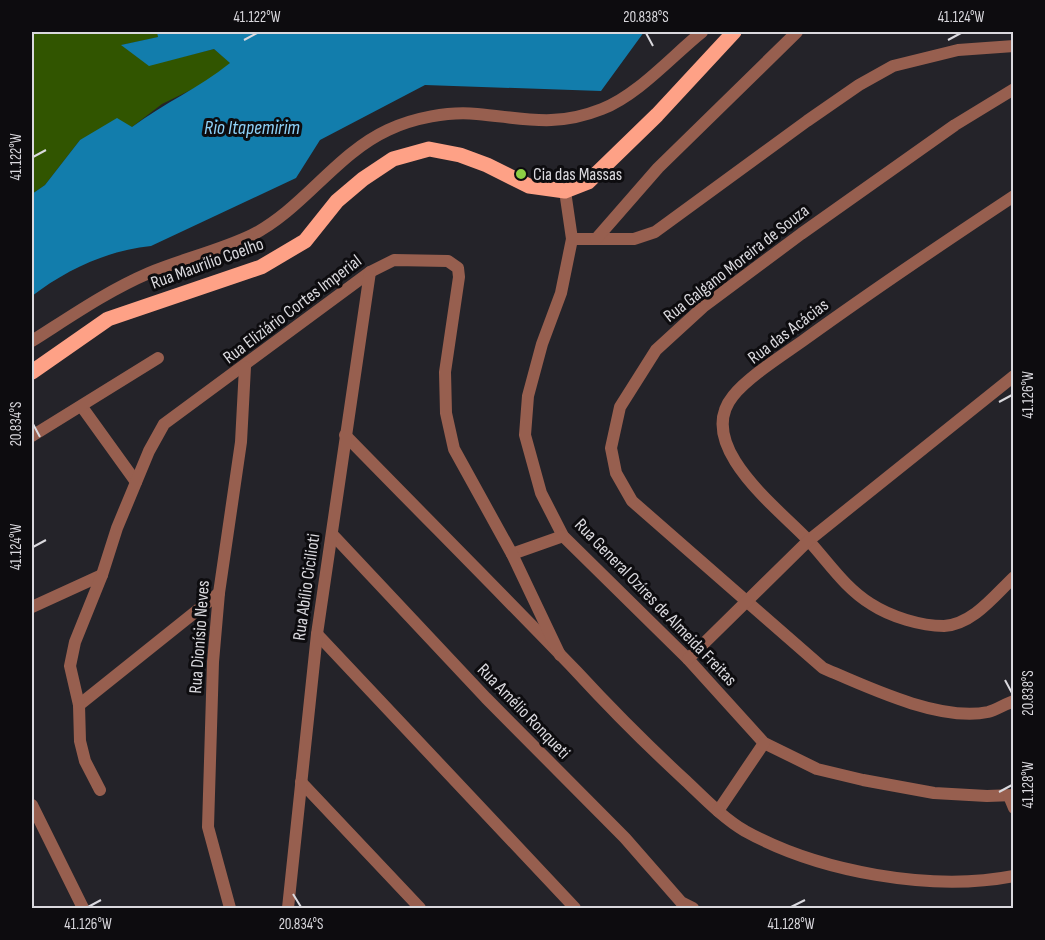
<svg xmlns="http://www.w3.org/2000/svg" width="1045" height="940" viewBox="0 0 1045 940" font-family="'Sofia Sans Condensed',sans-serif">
<rect width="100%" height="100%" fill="#242329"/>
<path fill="#315500" d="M32,32h125l2,5 -37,8 27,20 65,-16 17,14 -26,20 -43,21 -30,23 -52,13 -35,45 -13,9z"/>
<path fill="#127dac" d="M157,32h487l-43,59 -176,-6 -105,55 -24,38 -145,68c-43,4 -85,24 -119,50v-102l13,-9 35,-45 37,-22 15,9c32,-24 67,-39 98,-64l-16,-14 -65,17 -28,-21 37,-8z"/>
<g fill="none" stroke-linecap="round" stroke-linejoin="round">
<g stroke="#975f4f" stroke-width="12">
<path d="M1014,89l-59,36 -154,109 -98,73 -47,43 -36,57 -9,41 5,25 16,28 191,167c44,19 117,54 165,44 8,-2 17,-8 26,-11"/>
<path d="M565,191l7,48 -11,54 -19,51 -14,52 -3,39 16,58 22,43 125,123 76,84 53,26 46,11 71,13 53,3 27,-1"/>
<path d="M1014,196c-71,47 -141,94 -210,144 -21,15 -56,37 -71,56 -40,49 46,113 75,144 21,23 37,48 63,64 20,13 50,22 73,22 29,-2 50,-30 70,-49"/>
<path d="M572,239h62l21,-7 152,-111 52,-36 34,-19 65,-16 56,-4"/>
<path d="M596,239l62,-71 139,-136"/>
<path d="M32,341c38,-24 75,-50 117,-68 33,-14 70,-22 103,-38 51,-26 84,-81 136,-105 25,-12 61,-19 89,-16 47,4 77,14 125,-5 36,-14 70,-53 100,-77"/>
<path d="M82,407l54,75"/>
<path d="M345,435c77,79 155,157 232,237 35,38 71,74 109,109 18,17 37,37 59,50 74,41 186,61 269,45"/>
<path d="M32,436l126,-78"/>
<path d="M332,534l154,164 139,140 56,64 12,6"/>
<path d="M512,554l51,-18"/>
<path d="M32,607l70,-32"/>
<path d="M317,634l258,274"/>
<path d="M688,659l120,-118 206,-165"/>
<path d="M79,705l140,-112"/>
<path d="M301,782l119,126"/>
<path d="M100,790l-15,-29 -5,-20 -1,-36 -9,-39 5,-24 27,-67 15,-47 32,-77 15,-27 206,-152 24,-12 54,1 10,7 1,9 -14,95 1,41 8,36 58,105 48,101"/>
<path d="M1009,796l5,12"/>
<path d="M32,805l51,103"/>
<path d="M718,811l46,-68"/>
<path d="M230,908l-22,-81 5,-165 6,-69 22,-151 4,-75"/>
<path d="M288,908l29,-274 53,-362"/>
</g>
<path stroke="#fea186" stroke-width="15" d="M32,372l76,-53 153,-52 44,-26 32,-40 26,-22 30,-20 36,-10 31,6 27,10 42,21 36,5 23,-9 69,-67 77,-83"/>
</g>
<path fill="none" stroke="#dad9de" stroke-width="2" d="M646,33l7,13M244,40l13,-7M948,40l13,-7M33,157l13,-7M999,402l13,-7M33,424l7,13M33,547l13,-7M1005,680l7,13M999,792l13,-7M293,894l8,13M88,907l13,-7M791,907l14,-7"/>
<circle fill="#8dce44" stroke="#0d0c0f" stroke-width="2" cx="521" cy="174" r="6"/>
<g text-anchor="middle" stroke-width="6" stroke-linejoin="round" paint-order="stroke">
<g font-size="18" fill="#dad9de" stroke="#0d0c0f" text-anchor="start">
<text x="533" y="180">Cia das Massas</text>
</g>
<g font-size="18" fill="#dad9de" stroke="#0d0c0f">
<text transform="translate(207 263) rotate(-20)" y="6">Rua Maurílio Coelho</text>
<text transform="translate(736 263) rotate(-38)" y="6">Rua Galgano Moreira de Souza</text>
<text transform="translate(292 309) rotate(-37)" y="6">Rua Eliziário Cortes Imperial</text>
<text transform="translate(788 331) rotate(-37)" y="6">Rua das Acácias</text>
<text transform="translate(306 587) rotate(-82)" y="6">Rua Abílio Cicilioti</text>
<text transform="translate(656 602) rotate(46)" y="6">Rua General Ozíres de Almeida Freitas</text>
<text transform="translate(199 637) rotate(-86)" y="6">Rua Dionísio Neves</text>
<text transform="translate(524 711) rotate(46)" y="6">Rua Amélio Ronqueti</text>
</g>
<g font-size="20" font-style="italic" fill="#8fd1f7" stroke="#0d0c0f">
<text x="252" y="134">Rio Itapemirim</text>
</g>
</g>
<rect width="1045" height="940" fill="none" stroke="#0d0c0f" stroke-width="66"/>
<rect x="33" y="33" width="979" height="874" fill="none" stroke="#dad9de" stroke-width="2"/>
<g font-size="15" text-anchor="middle" fill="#dad9de">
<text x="257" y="22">41.122°W</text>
<text x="646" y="22">20.838°S</text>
<text x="961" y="22">41.124°W</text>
<text transform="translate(16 157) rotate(-90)" y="5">41.122°W</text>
<text transform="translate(1028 395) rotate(-90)" y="5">41.126°W</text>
<text transform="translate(16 424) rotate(-90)" y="5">20.834°S</text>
<text transform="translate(16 547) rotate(-90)" y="5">41.124°W</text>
<text transform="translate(1028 693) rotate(-90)" y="5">20.838°S</text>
<text transform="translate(1028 785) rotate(-90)" y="5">41.128°W</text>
<text x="88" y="929">41.126°W</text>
<text x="301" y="929">20.834°S</text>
<text x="791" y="929">41.128°W</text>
</g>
</svg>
